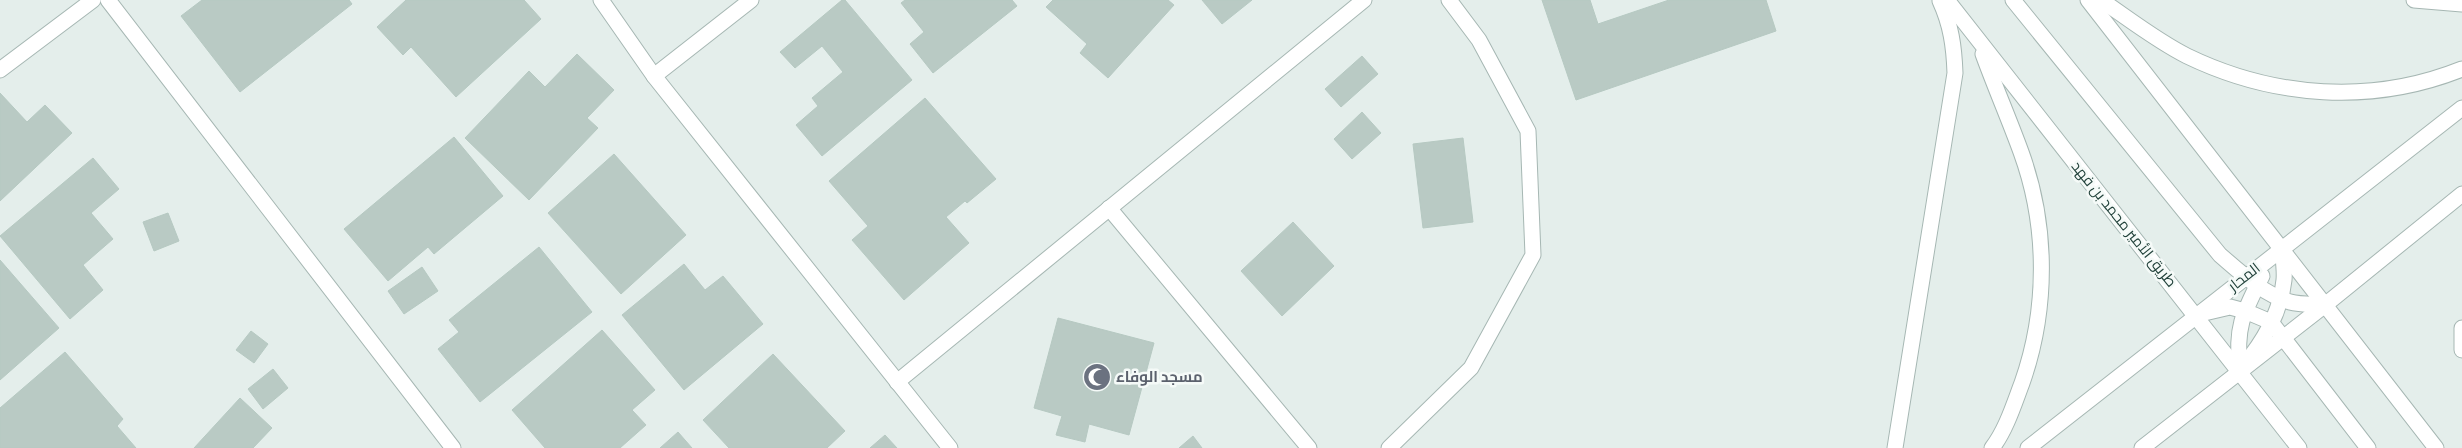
<svg xmlns="http://www.w3.org/2000/svg" width="2462" height="448" viewBox="0 0 2462 448" font-family="'Source Sans 3',Cairo,sans-serif">
<rect width="100%" height="100%" fill="#e4eeeb"/>
<g fill="#b9cac4" stroke="#b6c9c2">
<path d="M202,0h147l3,4 -112,88 -59,-76z"/>
<path d="M406,0h118l17,19 -85,78 -45,-50 -8,8 -26,-28z"/>
<path d="M842,0h3l67,80 -90,76 -26,-31 22,-19 -6,-8 31,-26 -21,-26 -27,22 -15,-16z"/>
<path d="M905,0h107l5,6 -84,67 -23,-29 14,-12 -23,-29z"/>
<path d="M1053,0h115l6,5 -66,73 -28,-25 7,-9 -41,-37z"/>
<path d="M1202,0h50l-30,24z"/>
<path d="M1542,0h48l8,24 71,-24h97l10,31 -200,69z"/>
<path d="M577,54l37,36 -27,28 11,10 -69,72 -64,-62 64,-67 16,16z"/>
<path d="M1362,56l16,18 -37,33 -16,-18z"/>
<path d="M0,93l27,29 18,-17 27,28 -72,68z"/>
<path d="M925,98l71,81 -29,24 -2,-2 -19,16 23,26 -65,57 -52,-60 16,-14 -39,-45z"/>
<path d="M1362,112l19,21 -29,26 -18,-20z"/>
<path d="M454,137l49,59 -69,58 -6,-7 -40,34 -44,-52z"/>
<path d="M1463,138l10,84 -50,6 -10,-84z"/>
<path d="M614,154l72,81 -65,59 -73,-81z"/>
<path d="M93,158l26,31 -28,24 22,26 -30,26 20,25 -33,29 -70,-83z"/>
<path d="M168,213l11,28 -25,10 -11,-29z"/>
<path d="M1293,222l41,44 -52,50 -41,-45z"/>
<path d="M539,247l53,65 -112,90 -42,-53 21,-17 -10,-12z"/>
<path d="M0,260l59,68 -59,52z"/>
<path d="M684,264l21,26 18,-14 40,48 -79,66 -62,-75z"/>
<path d="M422,267l16,24 -34,23 -16,-23z"/>
<path d="M1058,318l96,25 -25,92 -40,-11 -4,18 -29,-7 6,-19 -28,-8z"/>
<path d="M602,330l53,60 -23,20 14,15 -26,23h-75l-33,-38z"/>
<path d="M251,331l17,13 -14,19 -18,-13z"/>
<path d="M65,352l58,67 -6,7 19,22h-136v-40z"/>
<path d="M773,354l72,77 -18,17h-98l-26,-28z"/>
<path d="M273,369l15,19 -25,21 -15,-20z"/>
<path d="M240,398l32,30 -19,20h-59z"/>
<path d="M678,432l14,16h-32z"/>
<path d="M885,435l12,13h-27z"/>
<path d="M1193,436l9,12h-23z"/>
</g>
<g fill="none" stroke-linecap="round" stroke-linejoin="round">
<g stroke="#a6b7b3" stroke-width="17">
<g id="minor">
<path d="M108,0l345,448"/>
<path d="M601,0l53,76 296,372"/>
<path d="M1947,0l352,448"/>
<path d="M2013,0l207,255c21,18 43,39 70,47 11,3 24,2 35,3"/>
<path d="M2088,0l348,448"/>
<path d="M2101,0c28,19 56,41 86,56 87,42 185,49 275,13"/>
<path d="M2414,0l48,4"/>
<path d="M1983,54c12,33 26,65 38,98 27,74 27,157 1,231 -8,21 -16,47 -30,65"/>
<path d="M0,70l93,-70"/>
<path d="M654,76l97,-76"/>
<path d="M1109,208l200,240"/>
<path d="M2200,314l30,-7 15,4 26,11 97,126"/>
<path d="M2462,328v22"/>
<path d="M2251,356c16,-21 30,-48 33,-76 1,-10 -1,-21 -2,-32"/>
<path d="M2240,370c-5,-42 3,-57 22,-94"/>
<path d="M897,382l467,-382"/>
<path d="M1389,448l82,-80 62,-113 -5,-124 -49,-91 -30,-40"/>
<path d="M1895,448l60,-375c-1,-27 -4,-48 -15,-72"/>
<path d="M2028,448l434,-340"/>
<path d="M2142,448l183,-143 137,-111"/>
</g>
</g>
<use href="#minor" stroke="#fff" stroke-width="15"/>
</g>
<defs>
<g id="mosque-disc" transform="scale(1.4375)"><circle r="9.5" fill="#6b7280" stroke="#f5faf8"/><path d="M3.5-4.9A6 6 0 1 0 3.5 4.9A5 5 0 1 1 3.5-4.9Z" fill="#fff"/></g>
</defs>
<g fill-rule="evenodd">
<use href="#mosque-disc" x="1097" y="377"/>
</g>
<g text-anchor="middle" stroke-width="5" stroke-linejoin="round" paint-order="stroke">
<g font-size="15" fill="#22423b" stroke="#f5faf8">
<text transform="translate(2124 224) rotate(51)" y="5">طريق الأمير محمد بن فهد</text>
<text transform="translate(2244 277) rotate(-38)" y="5">المحار</text>
</g>
<g font-size="15" font-weight="bold" fill="#5b616d" stroke="#f5faf8" text-anchor="start">
<text x="1116" y="382">مسجد الوفاء</text>
</g>
</g>
</svg>
